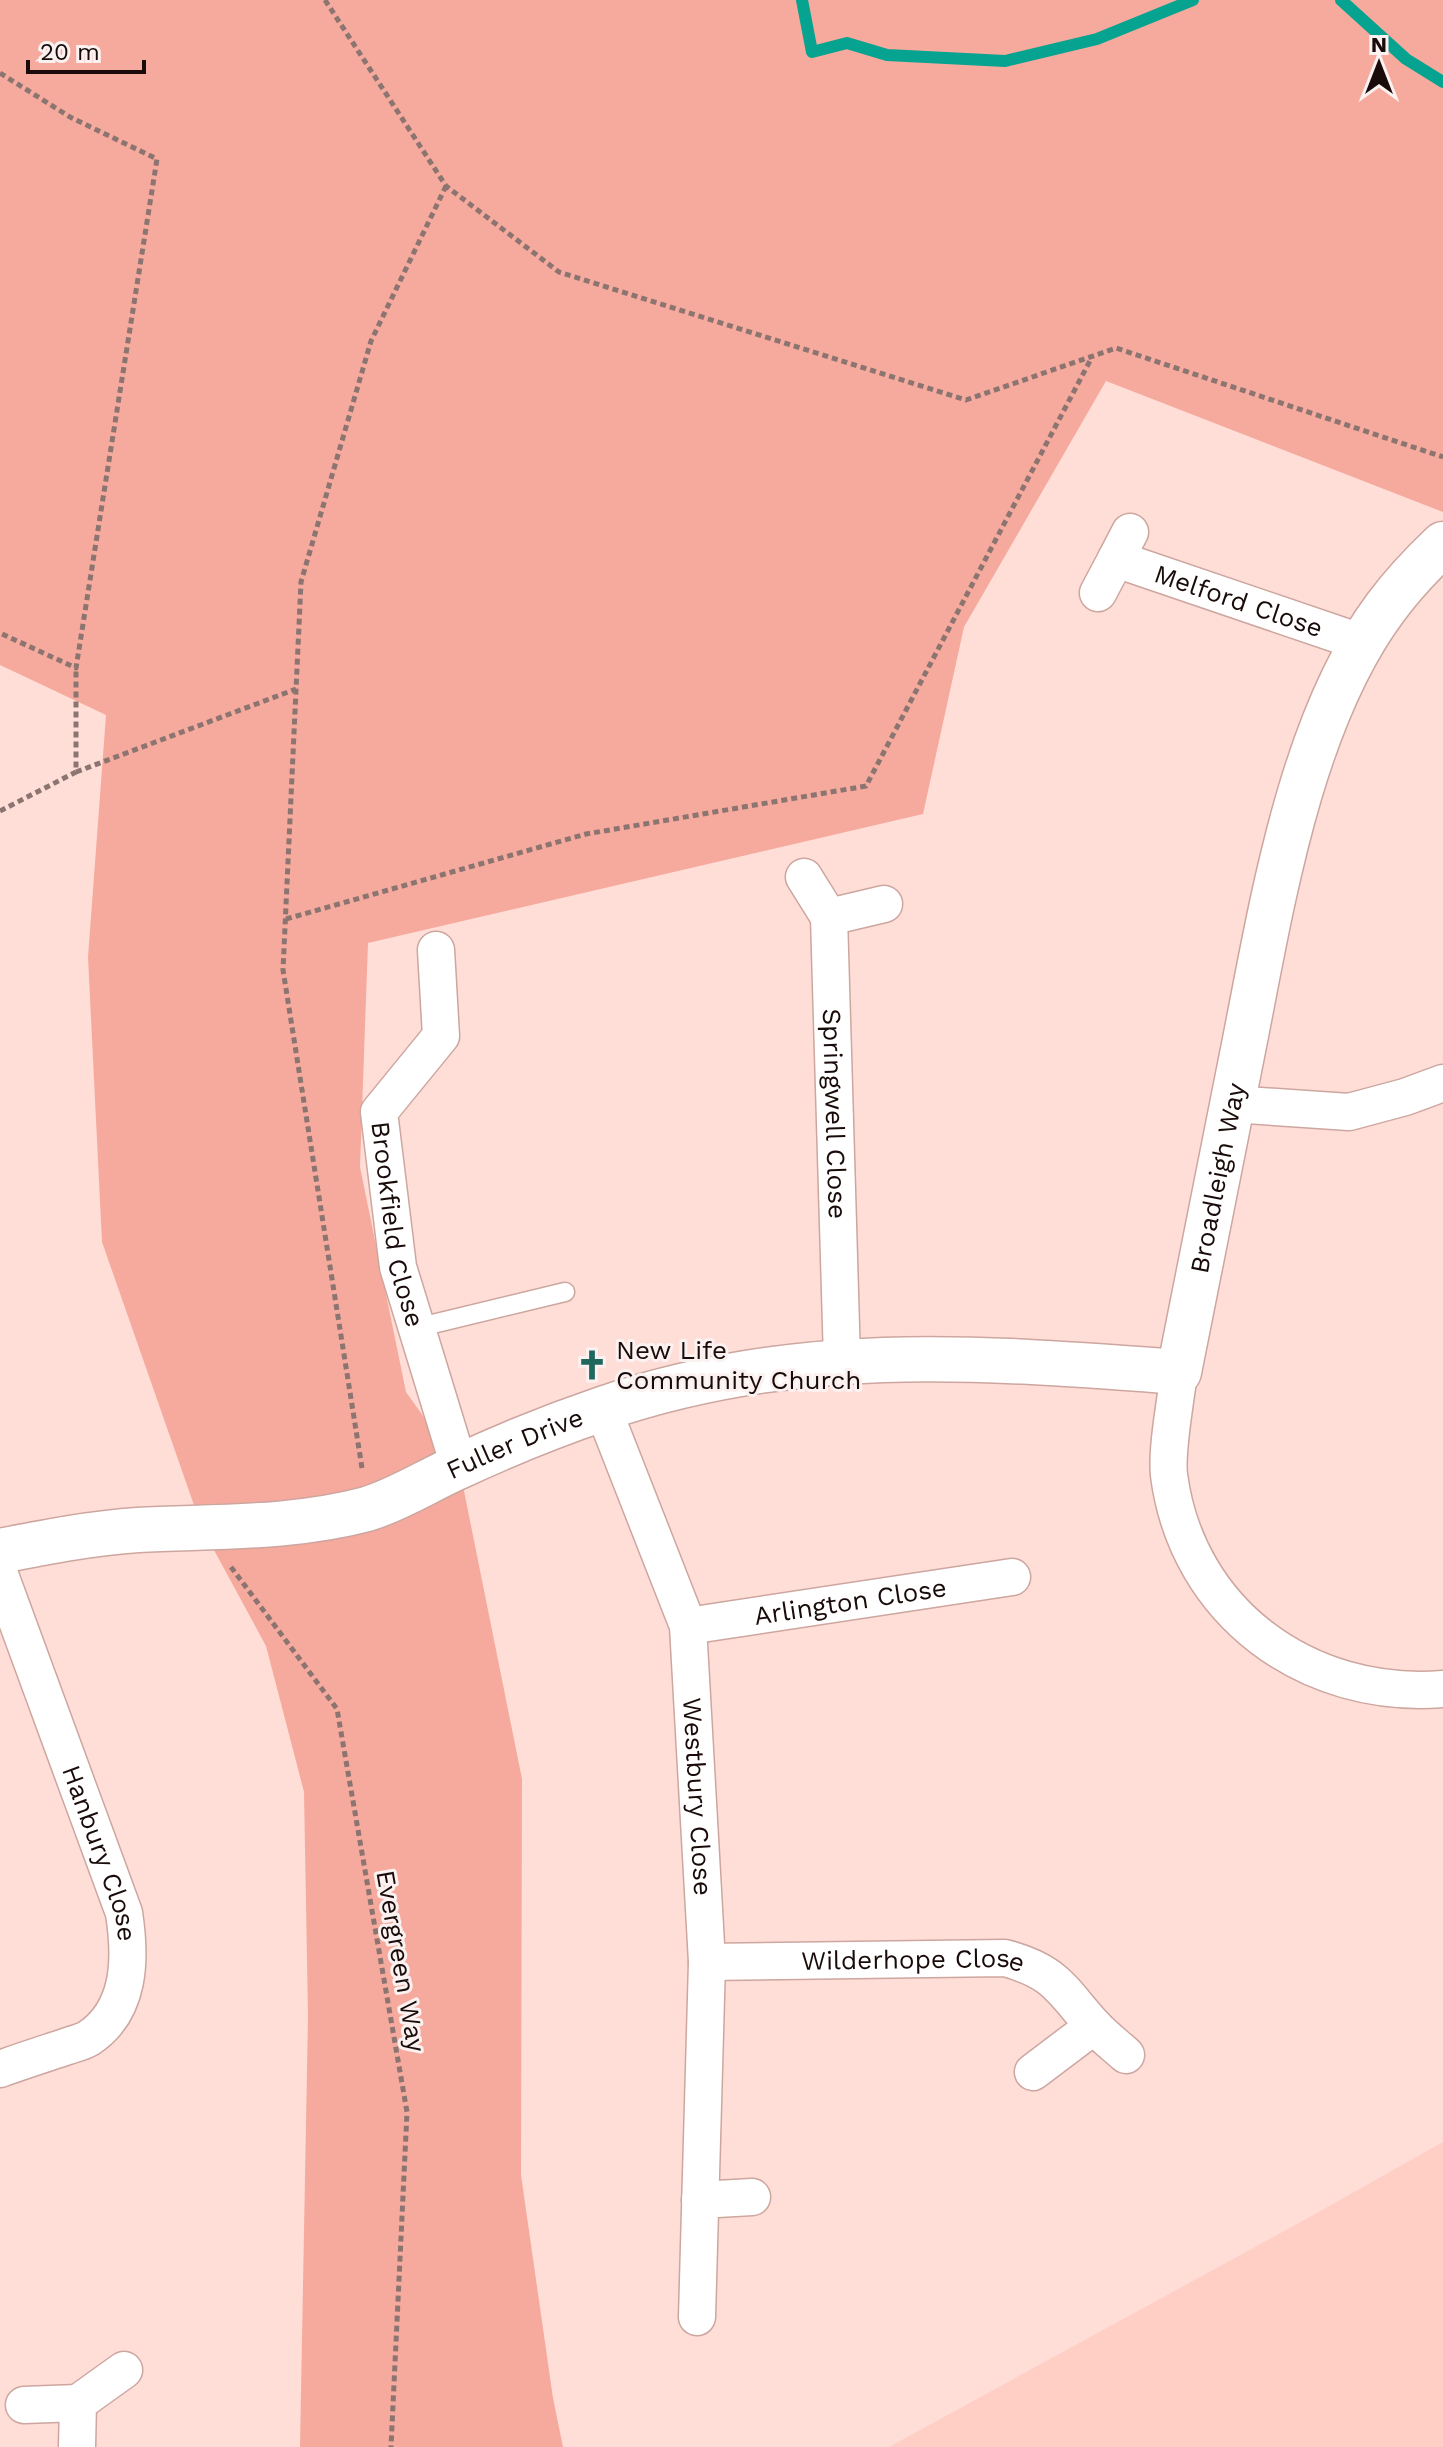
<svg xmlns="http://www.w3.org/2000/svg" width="1443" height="2447" viewBox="0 0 1443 2447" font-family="'Work Sans',sans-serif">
<rect width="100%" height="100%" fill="#ffded8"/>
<path fill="#ffcec5" d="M1443,2142v305h-554l410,-224z"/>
<path fill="#f6aa9d" d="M0,0h1443v512l-337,-131 -142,246 -41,187 -555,129 -8,224 46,225 53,74 63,313 -1,396 32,223 10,49h-263l8,-431 -4,-224 -38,-146 -64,-118 -100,-286 -14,-285 18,-242 -106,-50z"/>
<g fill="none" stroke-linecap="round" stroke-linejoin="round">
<g stroke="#06a390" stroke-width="12">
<path d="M802,0l10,52 35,-9 40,12 118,6 92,-22 96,-39"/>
<path d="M1341,0l65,59 37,23"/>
</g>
<g stroke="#cda69f" stroke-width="21">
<path id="service" d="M416,1328l149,-36"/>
</g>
<g stroke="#cda69f" stroke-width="39">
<g id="minor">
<path id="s1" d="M1130,532l-14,27 247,84"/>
<path d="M1098,593l18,-34"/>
<path id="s2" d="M804,877l25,40 13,443"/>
<path d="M829,917l55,-13"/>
<path id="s3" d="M436,950l5,86 -62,76 19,155 61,199"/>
<path d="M1232,1104l117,8 56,-15 38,-14"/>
<path d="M1179,1372c-3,27 -13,78 -10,103 18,138 139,225 274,214"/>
<path id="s4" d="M603,1409l85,217 19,336 -10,355"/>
<path id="s5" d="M0,1575l124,338c7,45 7,97 -35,125 -6,4 -16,6 -24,9 -21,7 -43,14 -65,22"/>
<path id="s6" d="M688,1626l324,-49"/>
<path id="s7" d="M707,1962l298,-4c51,14 55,30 88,67 10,11 22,20 33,30"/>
<path d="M1033,2072l61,-46"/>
<path d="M700,2200l52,-3"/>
<path d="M24,2405l54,-2"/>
<path d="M77,2447l1,-44 46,-33"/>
</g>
</g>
<g stroke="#cda69f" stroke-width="47">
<g id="tertiary">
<path id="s8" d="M0,1551c46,-9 92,-18 138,-21 77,-4 154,-1 229,-21 30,-9 60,-28 89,-41 47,-22 96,-42 146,-59 195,-67 376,-52 577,-37 22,-111 44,-222 66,-332 27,-137 56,-320 141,-433 17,-23 37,-44 57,-63"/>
</g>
</g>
<g stroke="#8c7571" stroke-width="5" stroke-dasharray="6 4" stroke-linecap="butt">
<path d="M325,0l121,186 113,86 407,128 150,-52 327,109"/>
<path d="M0,73l70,44 87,42 -81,509 -76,-35"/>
<path d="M76,772l220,-83"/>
<path d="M0,811l76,-39v-104"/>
<path d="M286,919l300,-85 280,-48 226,-429"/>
<path d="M362,1468l-79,-498 18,-388 70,-241 75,-155"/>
<path d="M231,1567l106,142 70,403 -16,335"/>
</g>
<use href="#service" stroke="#fff" stroke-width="18"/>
<use href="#minor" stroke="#fff" stroke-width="36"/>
<use href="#tertiary" stroke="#fff" stroke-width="44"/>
</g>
<defs>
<g id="church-bare" transform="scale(2.4)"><path d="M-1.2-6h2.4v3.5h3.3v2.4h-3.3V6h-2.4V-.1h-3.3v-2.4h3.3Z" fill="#20675c" stroke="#faf1f0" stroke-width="2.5" paint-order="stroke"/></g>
</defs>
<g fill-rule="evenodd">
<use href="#church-bare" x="592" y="1365"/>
</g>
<g text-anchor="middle" stroke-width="6" stroke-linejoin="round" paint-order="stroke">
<g font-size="26" fill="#180b09" stroke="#faf1f0">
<text dy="9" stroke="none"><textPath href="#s1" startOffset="160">Melford Close</textPath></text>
<text dy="9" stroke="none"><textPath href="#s2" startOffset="244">Springwell Close</textPath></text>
<text dy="9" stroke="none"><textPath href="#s8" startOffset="1406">Broadleigh Way</textPath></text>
<text dy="9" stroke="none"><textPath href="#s3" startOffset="298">Brookfield Close</textPath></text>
<text dy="9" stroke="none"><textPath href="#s8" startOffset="532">Fuller Drive</textPath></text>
<text dy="9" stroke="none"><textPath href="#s6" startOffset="164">Arlington Close</textPath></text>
<text dy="9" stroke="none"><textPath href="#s4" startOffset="404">Westbury Close</textPath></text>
<text dy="9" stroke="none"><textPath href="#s5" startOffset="296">Hanbury Close</textPath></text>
<text transform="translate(401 1961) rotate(80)" y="9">Evergreen Way</text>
<text dy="9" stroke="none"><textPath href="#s7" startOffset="206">Wilderhope Close</textPath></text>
</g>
<g font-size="26" fill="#180b09" stroke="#faf1f0" text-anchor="start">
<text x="616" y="1359">New Life<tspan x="616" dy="30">Community Church</tspan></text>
</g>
</g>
<g transform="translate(1379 64)" stroke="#faf1f0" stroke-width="6" paint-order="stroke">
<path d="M0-6L14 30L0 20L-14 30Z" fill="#180b09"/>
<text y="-12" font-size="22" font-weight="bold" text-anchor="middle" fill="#180b09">N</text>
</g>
<path d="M28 60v12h116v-12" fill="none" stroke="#180b09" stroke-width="4"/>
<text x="40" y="60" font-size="24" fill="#180b09" stroke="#faf1f0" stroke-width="6" paint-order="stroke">20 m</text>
</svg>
